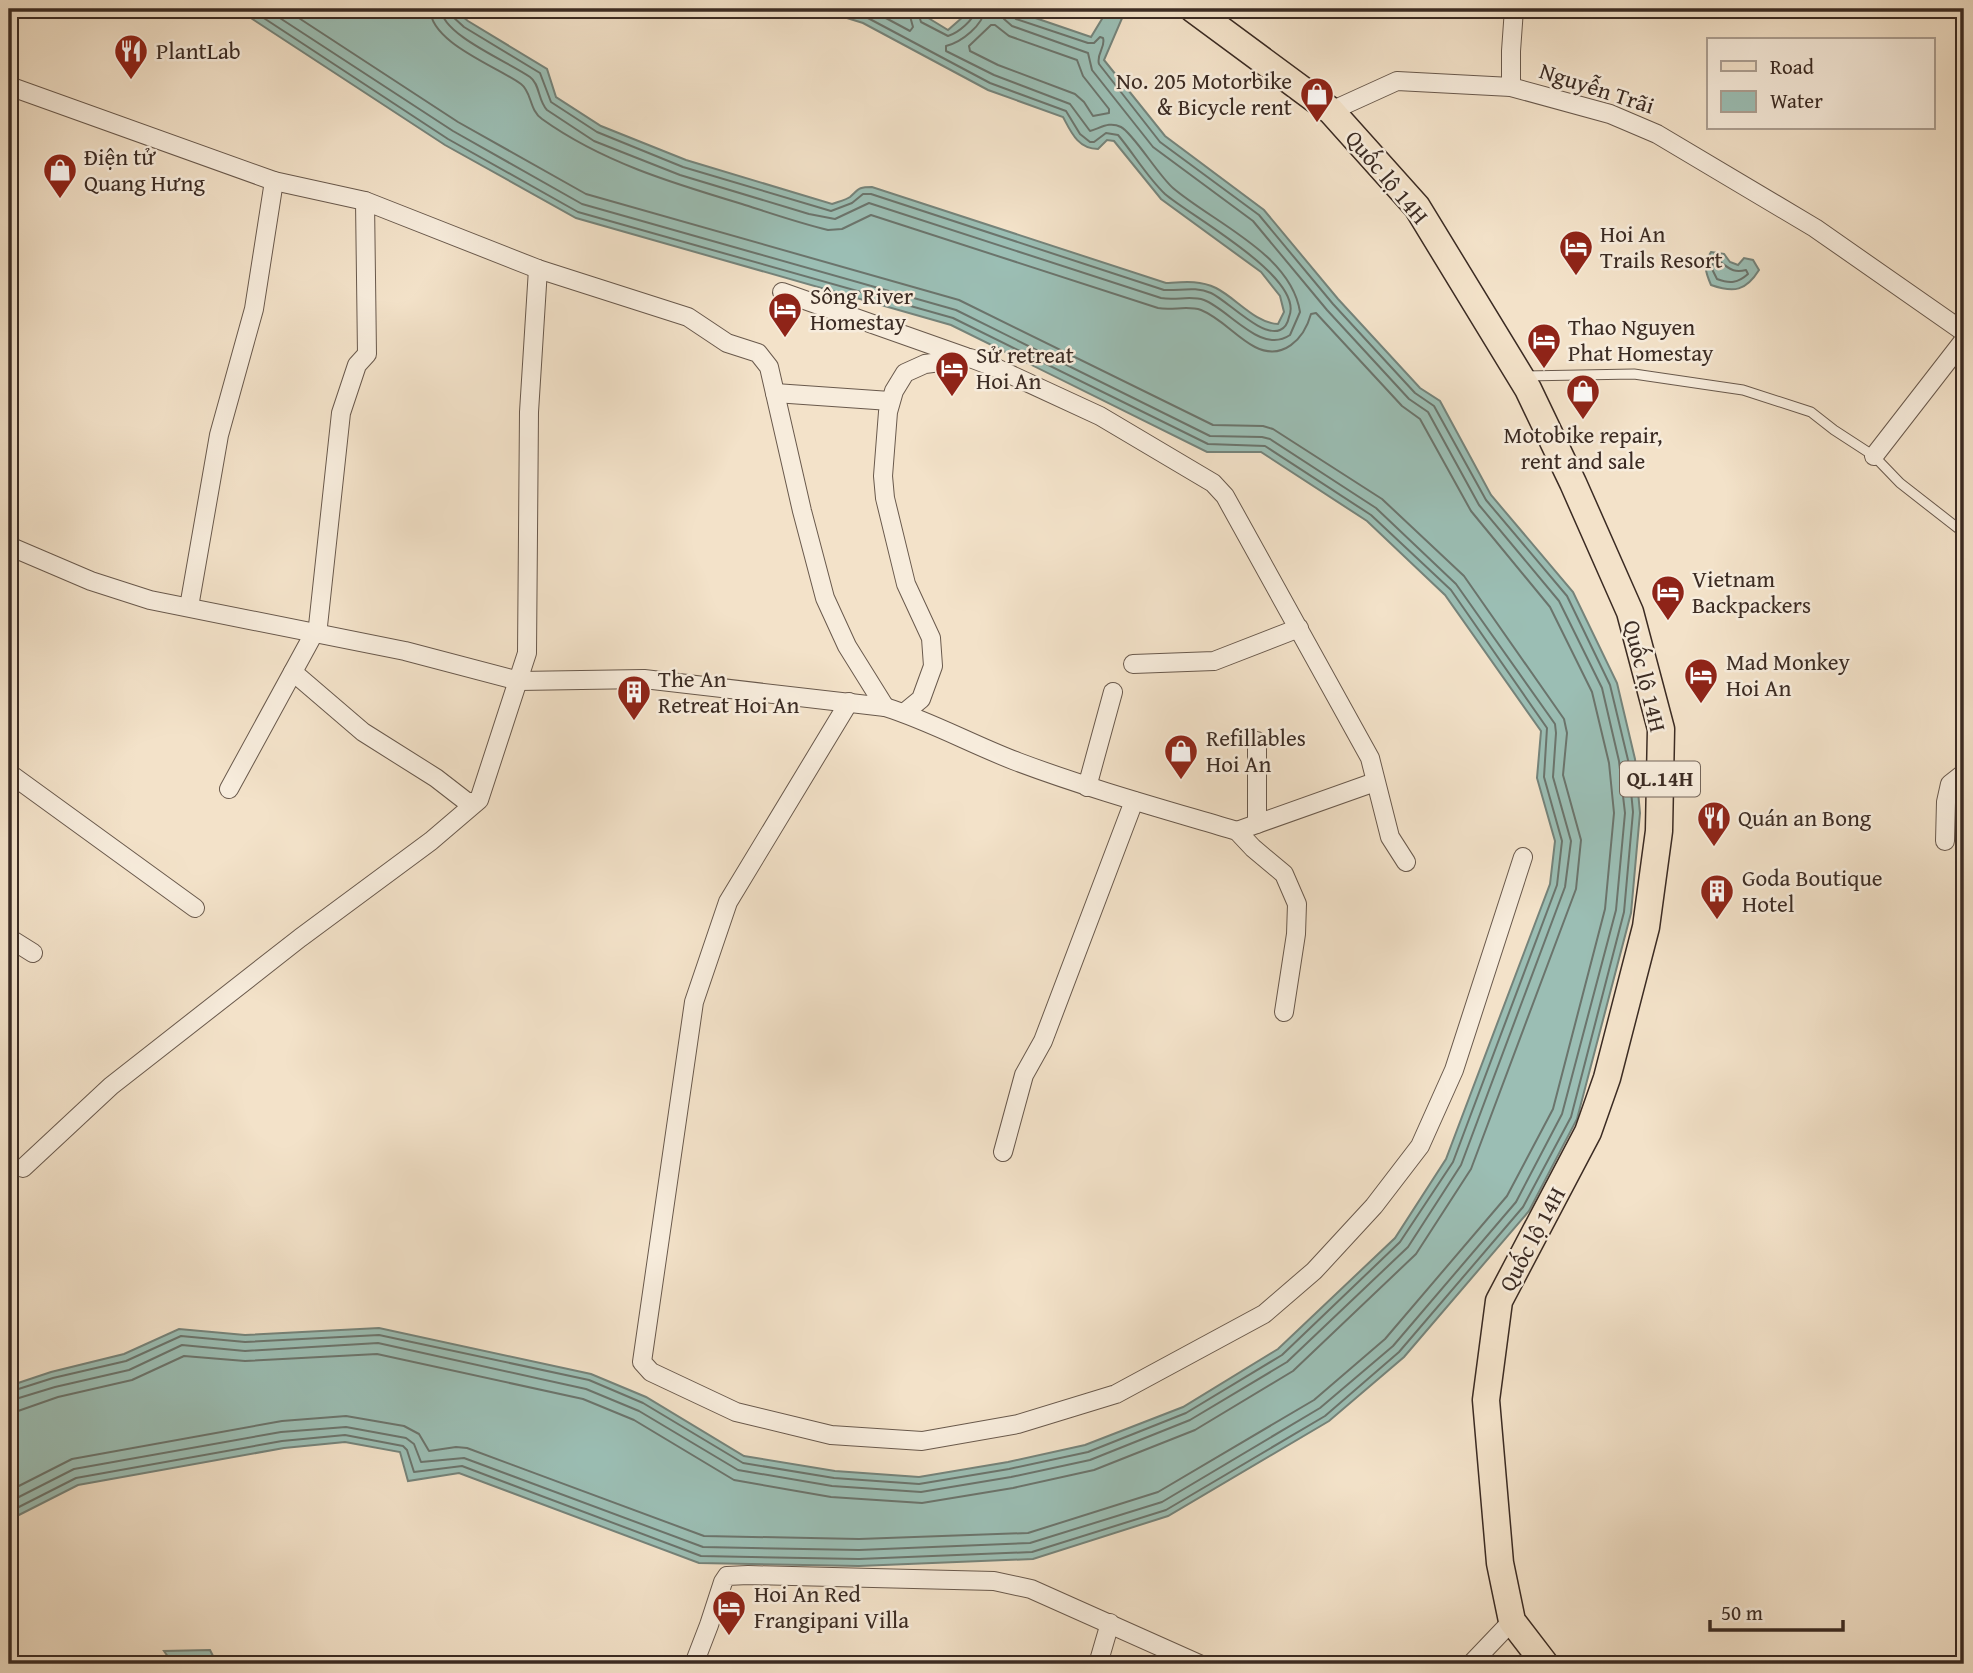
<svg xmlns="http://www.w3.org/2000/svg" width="1973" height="1673" viewBox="0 0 1973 1673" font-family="'Gentium Book Plus',serif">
<rect width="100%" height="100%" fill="#f3e2c9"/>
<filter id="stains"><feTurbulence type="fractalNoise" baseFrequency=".00286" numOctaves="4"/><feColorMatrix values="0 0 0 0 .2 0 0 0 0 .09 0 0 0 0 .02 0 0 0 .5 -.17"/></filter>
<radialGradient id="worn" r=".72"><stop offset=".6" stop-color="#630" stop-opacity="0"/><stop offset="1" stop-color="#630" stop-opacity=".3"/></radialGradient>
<g fill="#9bbeb4" stroke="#75837a" stroke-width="2">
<path d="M237,9h216l15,12 79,48 9,28 45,29 85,34 146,44c5,-2 14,-4 18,-7 9,-8 8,-10 22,-10l294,96c18,-1 33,-3 50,5 20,10 39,35 62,36l6,-12 -4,-16 -19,-24 -100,-73 -47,-58 -7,-1 -9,9c-20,0 -27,-17 -35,-32l-75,-27 -125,-67 -45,-14h106l1,7 23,14 24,-21h37l82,28 17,-28h18l-22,51 61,76 99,74 74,89 82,89 20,13 51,94 82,97 44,91 18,76 5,54 -9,100 -54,206 -48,92 -125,146 -75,64 -161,95 -135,43 -174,7 -160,-3 -240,-90 -51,8 -8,-29 -55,-10 -61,6 -206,37 -69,35v-134l42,-14 73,-18 55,-25 66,6 134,-7 212,46 55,23 98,59 91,15 84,6 89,-15 77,-17 98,-38 95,-58 117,-111 51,-79 104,-275 5,-43 -18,-63 4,-47 -96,-136 -78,-74 -106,-69h-54l-256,-127 -375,-107 -131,-73z"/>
<path d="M1711,252l13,2 6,8 8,3 6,-7 9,2 6,10c-13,21 -25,23 -48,15 -6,-14 -8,-20 0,-33z"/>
<path d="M210,1650l7,14h-44l-9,-13z"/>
</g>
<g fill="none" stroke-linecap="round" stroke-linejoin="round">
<g stroke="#6b746c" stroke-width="2">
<path d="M441,9c1,26 68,53 89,68 10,7 8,24 17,33l47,31 86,34 129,39 26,5 34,-16 292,95c15,3 29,-3 43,2 26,10 57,55 86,35l10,-23c-9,-58 -86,-89 -127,-124 -15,-13 -40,-55 -52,-61 -12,-6 -20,1 -31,4l-20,-27 -76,-29 -48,-24v-5c16,-4 37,-21 39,-37"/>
<path d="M450,9l2,7 12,11 76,46 11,29 46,30 86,35 148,44 21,-8 11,-9h8l293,96c16,1 31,-4 47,3 17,8 51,45 69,37 5,-2 8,-8 9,-13 17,-39 -99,-101 -124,-123 -18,-17 -31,-40 -47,-59l-12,-2 -12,9h-4l-10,-8 -14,-23 -76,-28 -124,-66 -25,-8"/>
<path d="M869,9l41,22 3,-4 -5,-18"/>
<path d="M917,9l4,13 27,14c10,-3 26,-16 28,-27"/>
<path d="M991,25h4l14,11 68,24 6,16 26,33v4l-16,3 -9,-14 -9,-8 -77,-29 -28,-14 -1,-5z"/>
<path d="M1717,260c11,6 14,14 29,10l2,4c-10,9 -18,10 -31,5l-5,-10 1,-7z"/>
<path d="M9,1392l44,-14 73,-17 55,-25 64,6 134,-7 210,45 54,23 100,60 91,15 85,6 90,-15 79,-17 98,-39 96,-58 118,-113 53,-80 104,-277 5,-44 -18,-64 3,-49 -96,-138 -80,-75 -106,-69 -57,-2 -255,-126 -375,-106 -130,-73 -198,-130"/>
<path d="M9,1401l46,-14 74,-17 53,-25 63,6 133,-8 208,46 53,22 99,59 94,16 89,6 90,-15 79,-17 100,-40 97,-58 121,-115 53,-82 104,-278 6,-46 -18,-64 3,-44 -1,-9 -99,-140 -80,-76 -106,-69 -8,-2 -52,-1 -254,-126 -374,-106 -129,-73 -187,-122"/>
<path d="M9,1412l9,-1 40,-14 74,-17 52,-24 61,5 132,-7 206,45 51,21 100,60 97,17 91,6 91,-15 81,-18 101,-40 98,-59 123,-117 55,-85 105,-280 5,-49 -18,-65 4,-42 -3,-14 -100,-143 -82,-77 -109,-70 -10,-3 -50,-1 -254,-125 -373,-106 -128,-72 -173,-113"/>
<path d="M9,1491l63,-32 210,-38 64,-5 58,10 15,8 10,17 27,-4 11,1 237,88 155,3 169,-6 130,-41 156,-92 71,-61 122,-143 46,-87 52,-200 9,-96 -5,-50 -17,-71 -42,-85 -79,-96 -51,-92 -18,-13 -86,-93 -5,1c-7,25 -28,47 -56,33 -19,-10 -34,-29 -54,-37 -14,-5 -29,1 -43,-2l-287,-93 -29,14 -14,1c-29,-7 -58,-17 -86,-26 -70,-21 -140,-42 -200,-85 -13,-9 -10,-27 -21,-35 -25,-18 -90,-41 -91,-75"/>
<path d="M9,1502l65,-33 207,-37 65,-5 60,11 8,6 7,18 43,-4 239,89 156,3 171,-7 132,-41 158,-94 73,-62 123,-144 46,-88 54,-204 9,-97 -6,-52 -17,-73 -43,-87 -80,-96 -51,-93 -19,-13 -82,-89 -74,-89 -100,-74 -61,-77 -4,-17 -76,-27 -8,-7 -2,-10"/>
<path d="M9,1512l67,-34 206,-37 63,-6 58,11 4,4 7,22 48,-6 239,90 158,3 173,-7 134,-42 159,-94 74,-64 124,-145 48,-90 53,-205 9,-100 -5,-52 -18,-75 -43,-89 -81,-96 -52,-94 -19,-13 -82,-89 -74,-89 -99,-73 -61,-78c-3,-10 7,-17 4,-26l-3,-1 -6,6h-6l-72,-24 -4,-4 -1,-6"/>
</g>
<g stroke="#69594c" stroke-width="11">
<path id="service" d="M1525,376l109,-2 109,16 68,22 23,18 40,26 26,27 64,50"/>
</g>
<g stroke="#69594c" stroke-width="20">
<g id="minor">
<path d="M9,86l265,95 91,20 173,68 150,48 39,26 31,10 11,14 33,144 23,87 22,48 38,61"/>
<path d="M1511,87v-36l3,-42"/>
<path d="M1331,111l66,-30 114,6 99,27 47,20 158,94 149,104"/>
<path d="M782,292l184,65"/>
<path d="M775,393l115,8"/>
<path d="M1874,456l90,-116"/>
<path d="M9,546l82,35 59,19 255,51 114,30 125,-2 241,28c45,14 88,38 133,55 72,27 145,47 219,69l16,17 31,26 13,30 -1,30 -12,78"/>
<path d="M189,607l30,-172 35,-126 20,-128"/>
<path d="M1133,664l81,-3 85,-33"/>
<path d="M293,672l70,60 73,46 31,24h8"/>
<path d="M849,702l-121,200 -34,100 -52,360 9,10 85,40 95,23 91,6 96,-17 98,-30 148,-80 50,-43 60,-65 46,-60 34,-76 69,-213"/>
<path d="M904,713l17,-14 12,-33 -2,-28 -25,-54 -21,-86 -2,-22 5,-64 6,-21 11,-18 20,-9 45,-6 24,9 106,49 113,67 12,13 145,262 20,79 16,25"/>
<path d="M9,773l186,135"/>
<path d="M1087,787l26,-95"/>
<path d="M229,789l89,-163 23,-213 16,-48 10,-11 -2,-153"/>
<path d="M1257,824v-83"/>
<path d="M1237,831l138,-49"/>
<path d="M1945,841l1,-39 4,-18 14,-11"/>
<path d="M9,938l24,15"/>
<path d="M1003,1152l21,-77 19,-34 91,-240"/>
<path d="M23,1168l88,-82 189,-148 131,-97 48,-41 48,-147 2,-241 9,-143"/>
<path d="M694,1664l15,-39 14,-43 4,-6 21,-1 246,6 37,8 168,75"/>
<path d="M1098,1664l12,-41"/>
<path d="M1471,1664l41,-43"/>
</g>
</g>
<g stroke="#3b2b23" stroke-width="29">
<path id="primary" d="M1193,9l138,102 86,96 111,182 45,94 57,129 31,117 -2,102 -13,96 -39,151 -19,54 -89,169 -13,99 14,163 12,58 33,43"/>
</g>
<use href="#service" stroke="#f7ecdc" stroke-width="9"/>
<use href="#minor" stroke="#f7ecdc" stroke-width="18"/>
<use href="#primary" stroke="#f3e2c9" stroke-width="26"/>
</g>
<defs>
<g id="restaurant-pin" transform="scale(1.75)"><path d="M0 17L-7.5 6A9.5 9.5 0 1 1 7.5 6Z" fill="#8f2418" stroke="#f7ecdc"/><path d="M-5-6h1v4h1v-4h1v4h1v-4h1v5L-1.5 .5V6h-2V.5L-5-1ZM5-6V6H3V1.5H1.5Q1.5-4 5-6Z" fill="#fff"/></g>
<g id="shop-pin" transform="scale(1.75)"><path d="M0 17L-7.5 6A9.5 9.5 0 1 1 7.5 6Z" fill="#8f2418" stroke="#f7ecdc"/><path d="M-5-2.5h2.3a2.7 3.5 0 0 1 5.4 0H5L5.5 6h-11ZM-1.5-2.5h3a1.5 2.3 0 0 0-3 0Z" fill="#fff"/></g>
<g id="hotel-pin" transform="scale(1.75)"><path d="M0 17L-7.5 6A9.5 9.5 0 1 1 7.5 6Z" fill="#8f2418" stroke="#f7ecdc"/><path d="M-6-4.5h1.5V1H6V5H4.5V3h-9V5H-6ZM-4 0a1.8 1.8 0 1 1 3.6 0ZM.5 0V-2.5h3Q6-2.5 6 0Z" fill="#fff"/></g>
<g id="building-pin" transform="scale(1.75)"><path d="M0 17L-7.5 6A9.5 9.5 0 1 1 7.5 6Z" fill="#8f2418" stroke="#f7ecdc"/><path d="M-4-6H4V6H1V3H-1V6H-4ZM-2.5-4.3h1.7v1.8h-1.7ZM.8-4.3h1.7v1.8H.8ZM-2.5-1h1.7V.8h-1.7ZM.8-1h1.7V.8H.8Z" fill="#fff"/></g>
</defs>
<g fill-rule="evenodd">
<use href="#restaurant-pin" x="131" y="51"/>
<use href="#shop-pin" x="1317" y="94"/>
<use href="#shop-pin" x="60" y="170"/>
<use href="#hotel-pin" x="1576" y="247"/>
<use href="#hotel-pin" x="785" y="309"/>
<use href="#hotel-pin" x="1544" y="340"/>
<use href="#hotel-pin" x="952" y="368"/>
<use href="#shop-pin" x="1583" y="391"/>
<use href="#hotel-pin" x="1668" y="592"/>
<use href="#hotel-pin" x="1701" y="675"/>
<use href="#building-pin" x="634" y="692"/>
<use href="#shop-pin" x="1181" y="751"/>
<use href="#restaurant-pin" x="1714" y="818"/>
<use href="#building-pin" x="1717" y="891"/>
<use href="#hotel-pin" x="729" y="1607"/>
</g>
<g text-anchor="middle" stroke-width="5" stroke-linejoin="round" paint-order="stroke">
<rect fill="#f7ecdc" stroke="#73655a" stroke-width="2" x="1620" y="761.5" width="80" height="35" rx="5"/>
<g font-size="21" font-weight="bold" fill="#3b2b23">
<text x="1660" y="786">QL.14H</text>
</g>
<g font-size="23" fill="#3b2b23" stroke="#f7ecdc" text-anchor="start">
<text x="156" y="59">PlantLab</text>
<text x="1292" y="89" text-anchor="end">No. 205 Motorbike<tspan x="1292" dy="26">&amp; Bicycle rent</tspan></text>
<text x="84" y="165">Điện tử<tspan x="84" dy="26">Quang Hưng</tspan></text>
<text x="1600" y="242">Hoi An<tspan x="1600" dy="26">Trails Resort</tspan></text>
<text x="810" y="304">Sông River<tspan x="810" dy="26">Homestay</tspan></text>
<text x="1568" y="335">Thao Nguyen<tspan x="1568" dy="26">Phat Homestay</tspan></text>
<text x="976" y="363">Sử retreat<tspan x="976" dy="26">Hoi An</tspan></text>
<text x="1583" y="443" text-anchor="middle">Motobike repair,<tspan x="1583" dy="26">rent and sale</tspan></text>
<text x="1692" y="587">Vietnam<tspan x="1692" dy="26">Backpackers</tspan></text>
<text x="1726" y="670">Mad Monkey<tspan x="1726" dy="26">Hoi An</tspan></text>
<text x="658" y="687">The An<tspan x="658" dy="26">Retreat Hoi An</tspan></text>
<text x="1206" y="746">Refillables<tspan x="1206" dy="26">Hoi An</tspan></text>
<text x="1738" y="826">Quán an Bong</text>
<text x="1742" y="886">Goda Boutique<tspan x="1742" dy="26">Hotel</tspan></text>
<text x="754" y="1602">Hoi An Red<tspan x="754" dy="26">Frangipani Villa</tspan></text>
</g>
<g font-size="23" fill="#3b2b23" stroke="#f7ecdc">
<text transform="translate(1597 88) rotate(18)" y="8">Nguyễn Trãi</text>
<text transform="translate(1387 177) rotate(50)" y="8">Quốc lộ 14H</text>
<text transform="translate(1645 676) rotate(76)" y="8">Quốc lộ 14H</text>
<text transform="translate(1532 1239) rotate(-62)" y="8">Quốc lộ 14H</text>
</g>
</g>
<rect width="1973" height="1673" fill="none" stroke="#f3e2c9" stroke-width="35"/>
<rect x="10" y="10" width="1952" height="1652" fill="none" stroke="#3b2b23" stroke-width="3.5"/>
<rect x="18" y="18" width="1938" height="1638" fill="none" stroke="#3b2b23" stroke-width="2"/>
<rect x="1707" y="38" width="228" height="91" fill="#f7ecdc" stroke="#ac9f92" stroke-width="2"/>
<rect x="1721" y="61" width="35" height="10" fill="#f3e2c9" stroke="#ac9f92" stroke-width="2"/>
<text x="1770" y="74" font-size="21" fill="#3b2b23">Road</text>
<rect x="1721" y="91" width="35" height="21" fill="#9bbeb4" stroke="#ac9f92" stroke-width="2"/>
<text x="1770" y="108" font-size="21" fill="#3b2b23">Water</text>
<path d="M1710 1620v10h133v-10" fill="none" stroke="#3b2b23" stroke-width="3.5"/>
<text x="1721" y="1620" font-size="21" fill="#3b2b23" stroke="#f7ecdc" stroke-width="5" paint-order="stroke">50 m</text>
<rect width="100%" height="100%" filter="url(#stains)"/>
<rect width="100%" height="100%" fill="url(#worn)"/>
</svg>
